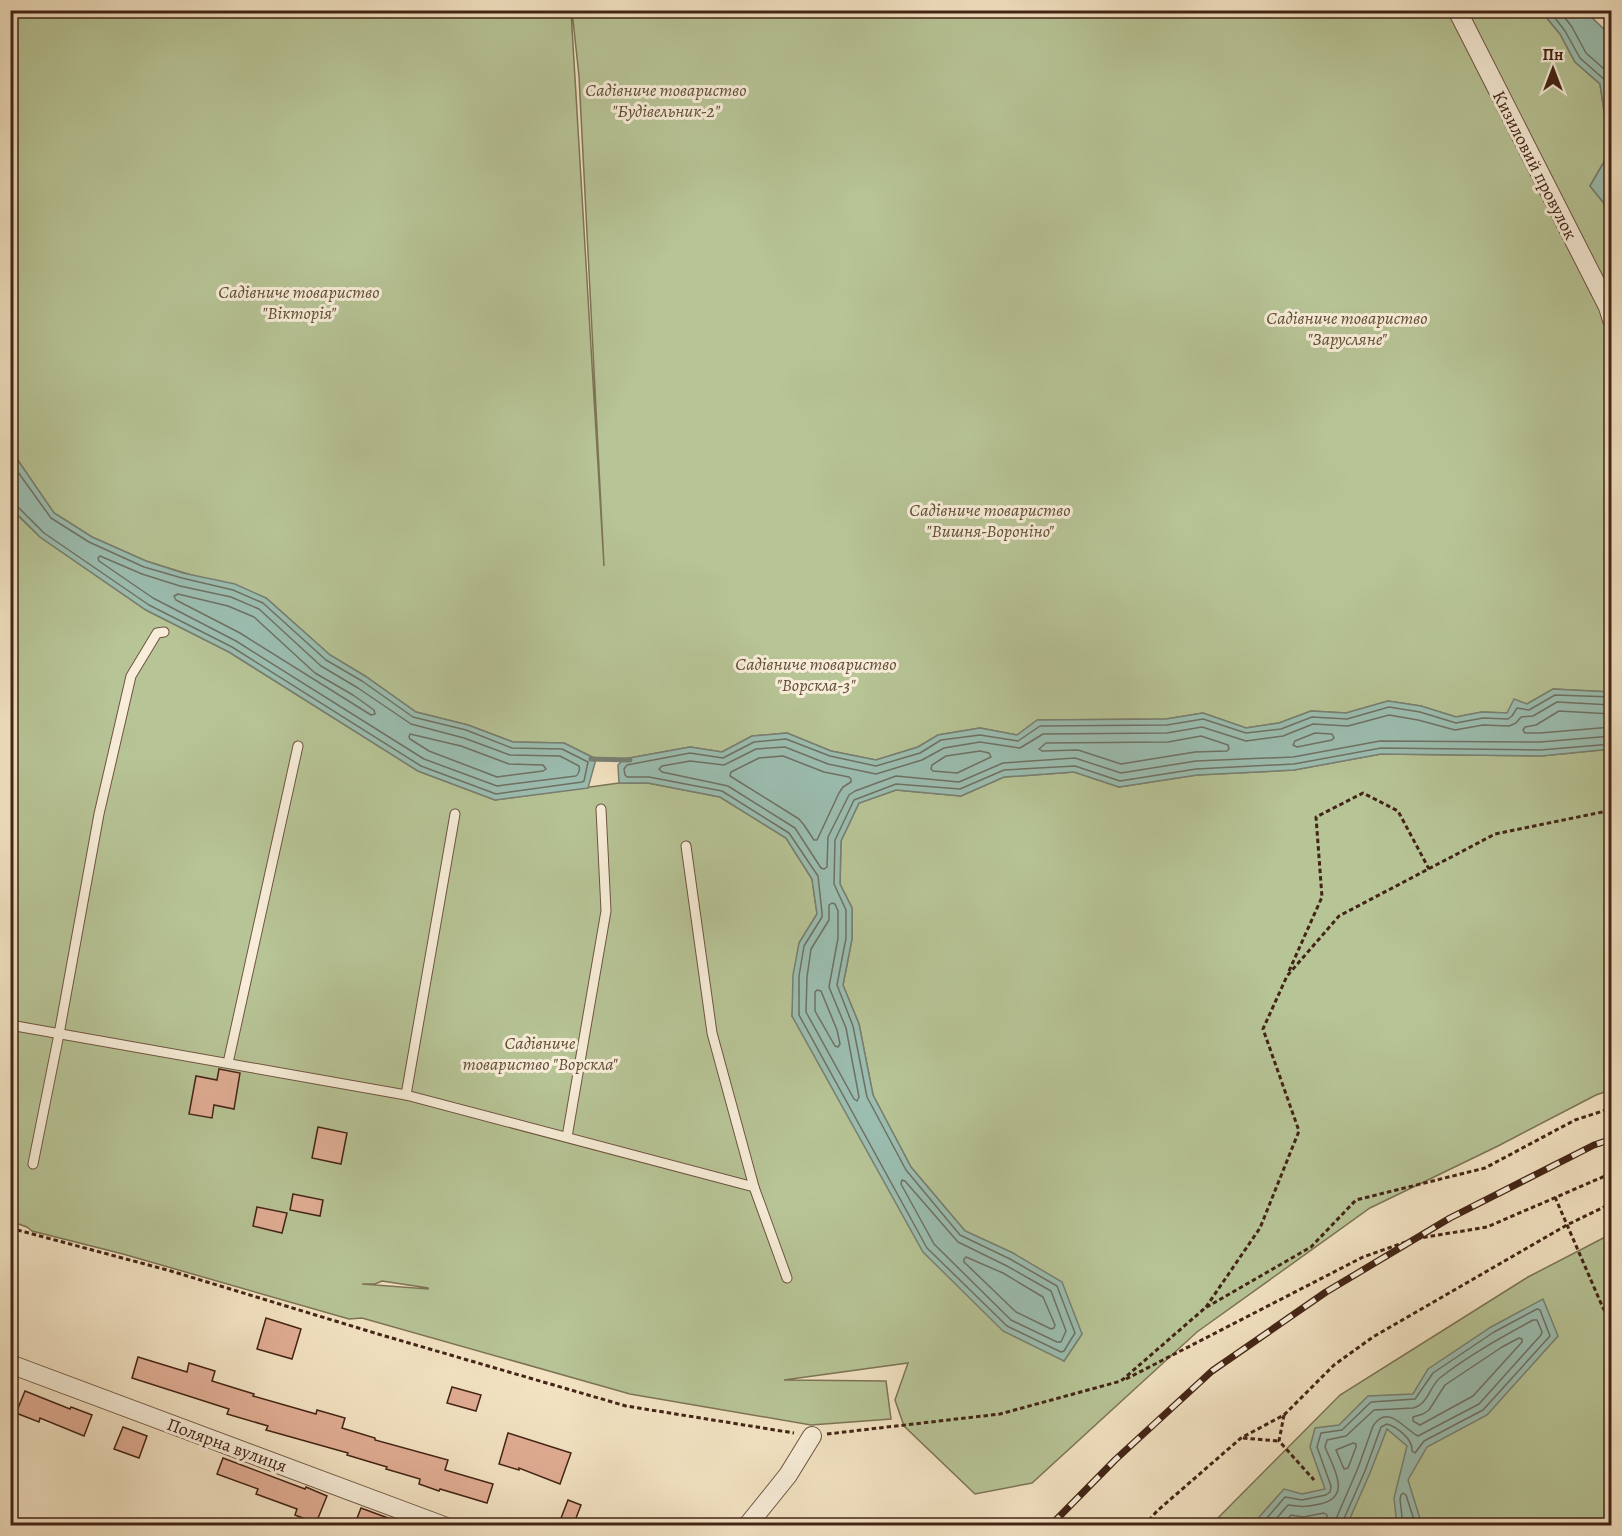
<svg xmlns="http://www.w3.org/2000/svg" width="1622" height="1536" viewBox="0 0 1622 1536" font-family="Alegreya,serif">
<rect width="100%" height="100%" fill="#f3e3c3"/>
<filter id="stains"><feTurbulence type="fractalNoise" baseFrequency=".00333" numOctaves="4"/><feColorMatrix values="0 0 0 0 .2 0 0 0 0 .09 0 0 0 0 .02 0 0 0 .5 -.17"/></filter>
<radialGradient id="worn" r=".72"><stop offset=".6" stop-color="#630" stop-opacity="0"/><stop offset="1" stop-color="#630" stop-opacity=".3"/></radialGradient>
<g fill="#b7c496" stroke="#7d7456" stroke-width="1.5" fill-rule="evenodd">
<path d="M10,11h561l33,555 -25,-490 -7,-65h969l19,23 15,28 25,22 7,47 1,24 -18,31 13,16 9,19 -1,44 -5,5 6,16 -1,406 -58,-3 -26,15 -20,9 -25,-1 -26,5 -35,-11 -33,-5 -42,12 -35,-2 -32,12 -33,5 -43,-15 -37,6 -128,1 -21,15 -37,-7 -42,7 -20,12 -42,13 -45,-9 -44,-18 -35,3 -30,16 -32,-5 -66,12h-28l-32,-16 -51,-1 -45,-17 -52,-13 -51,-36 -35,-21 -64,-57 -120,-37 -54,-24 -38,-24 -37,-54 -6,-7z"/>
<path d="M10,508l30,29 106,73 83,42 189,119 77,29 124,-17h29l72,14 66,41 26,41 5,35 -18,29 -7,73 272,345 18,-27 -69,-81 -48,-22 -54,-64 -38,-72 -14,-71 -16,-39 9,-46v-31l-12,-24 1,-43 18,-38 37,-13 65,6 43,-19 70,-5 45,15 78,-12 97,-5 87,-16 160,2 70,-7v341l-15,5 -98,51 -128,62 -173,124 -165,151 -57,11 -71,-68 -9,-26 13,-37 -124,17 102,1 5,38 -80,6 -181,-31 -268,-76 -13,1 -226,-65 -91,-23 -5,-4 -17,-6zM382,1281l46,7v1l-66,-5h13z"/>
<path d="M1611,1234v291l-401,1 130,-131 188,-118z"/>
</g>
<g fill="#9bbeb1" stroke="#788073" stroke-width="1.5">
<path d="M1541,11h44l21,20 5,12v178l-8,-19 -13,-16 18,-31 -1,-24 -7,-47 -25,-22 -15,-28z"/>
<path d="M11,452l6,7 37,54 38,24 54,24 37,12 52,11 31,14 64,57 35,21 51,36 52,13 45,17 51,1 32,16 -8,29 -93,12 -77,-29 -189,-119 -83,-42 -106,-73 -29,-29z"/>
<path d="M1553,689l58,3v57l-70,7 -160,-2 -87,16 -97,5 -78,12 -45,-15 -70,5 -43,19 -65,-6 -37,13 -18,38 -1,43 12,24v31l-9,46 16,39 14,71 38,72 54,64 48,22 49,29 20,52 -18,27 -61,-30 -80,-79 -131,-236 1,-41 6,-32 18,-29 -5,-35 -26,-41 -66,-41 -72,-14h-29l-1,-18 6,-6 66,-12 32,5 30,-16 35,-3 44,18 45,9 42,-13 20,-12 42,-7 37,7 20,-15 129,-1 37,-6 43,15 33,-5 32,-12 35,2 42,-12 33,5 35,11 26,-5 25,1 7,-14 13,5z"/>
<path d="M1543,1299l15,37 -71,79 -60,32 -19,33 14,45h-25l-3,-27 13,-52 -20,-17 -17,44 -23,52h-95l32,-36 18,5 23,-5 -15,-42 5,-19 24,-3 29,-29 45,-2 15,-25 63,-42z"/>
</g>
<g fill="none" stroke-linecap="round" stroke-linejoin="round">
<g stroke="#6f7164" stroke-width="1.5">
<path d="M1549,10l16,21 15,27 26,23 6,41"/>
<path d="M1559,10l13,17 14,26 26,23"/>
<path d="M10,461l41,57 38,24 55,25 38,11 51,12 30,13 63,57 36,21 51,36 53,13 46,18 50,1 26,13 -4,19 -2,1 -86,12 -75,-28 -189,-119 -83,-42 -105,-72 -27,-27 -7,-2"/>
<path d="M100,556l42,18 38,12 51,11 28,12 62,57 37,22 53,36 53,14 46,17 50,1 19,10c1,3 0,8 -3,10l-79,10 -73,-27 -188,-118 -83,-43 -54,-37 -1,-3z"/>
<path d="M178,594l50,12 26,11 61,56 38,22 21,15 1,4 -4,1 -131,-82 -64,-33 -2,-4z"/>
<path d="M1612,697l-57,-2 -26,15 -12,-2 -5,8 -4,3 -25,-1 -27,5 -36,-11 -31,-5 -42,12 -35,-2 -31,12 -35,4 -43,-14 -36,6 -127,1 -22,15 -38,-6 -39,5 -21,13 -44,13 -46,-10 -44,-17 -32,3 -31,16 -33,-5 -63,12 -3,4 1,6 2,2h22l73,14 67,42 29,43 4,37v4l-18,29 -5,30v39l128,233 80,78 54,26 3,-1 11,-18 -18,-47 -47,-27 -50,-24 -54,-65 -39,-73 -14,-71 -16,-41 9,-47v-28l-12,-26 1,-44 19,-40 42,-16 64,5 44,-19 71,-4 45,15 76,-12 98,-5 87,-16 159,2 72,-6"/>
<path d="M1612,705l-55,-3 -24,14 -12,1 -5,6 -7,3 -26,-1 -28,5 -37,-10 -29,-5 -41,11 -35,-2 -30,12 -37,5 -44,-14 -35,6 -124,1 -23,14 -40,-6 -36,6 -22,12 -46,14 -48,-10 -43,-17 -29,2 -32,16 -34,-4 -28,5 -3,3 3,3 66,14 67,42 26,40 3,1 3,-2 1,-30 21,-42 6,-4 41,-15 63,6 44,-19 72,-5 46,15 75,-12 97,-4 87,-16 160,1 72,-6"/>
<path d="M1612,714l-53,-3 -23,14 -11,2 -2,3 2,3h15l72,-6"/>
<path d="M1315,733l17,1 2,4 -2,2 -35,7 -4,-2 2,-4z"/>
<path d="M410,734l51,12 48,18 34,1 3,4 -3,2 -46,6 -68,-26 -19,-12 -1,-2z"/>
<path d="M1201,736l27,9 1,4 -2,2 -32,1 -74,12 -43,-14 -36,1 -3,-2 7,-6 122,-1z"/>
<path d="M980,751l9,2 2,4 -34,16 -24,-2 -2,-2 1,-4 14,-9z"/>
<path d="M783,756l41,16 25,5 2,2v3l-8,5 -4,6 -22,47h-3l-10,-15 -5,-6 -69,-43 1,-4 28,-14z"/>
<path d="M832,903l3,1 3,7v27l-9,49 17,41 13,69 -2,4 -3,-2 -48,-87 1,-35 4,-28 18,-29v-15z"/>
<path d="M817,990l4,1 16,39 3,14 -2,3 -3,-1 -20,-35v-19z"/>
<path d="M902,1180l3,1 53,61 49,24 44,25 15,40 -5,11h-4l-46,-22 -77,-76 -33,-60z"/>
<path d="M966,1257l37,16 40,24 12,28 -1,3 -3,1 -35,-17 -52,-50v-3z"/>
<path d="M1519,1338l3,1v3l-49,54 -53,29 -7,-4v-4l10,-3 6,-4 16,-25 57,-38z"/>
<path d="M1353,1443l3,1v3l-8,21 -4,1 -8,-19z"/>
<path d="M1260,1526l25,-29 17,3 24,-5 4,-3 1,-6 -14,-39 4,-14 21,-3 29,-28 44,-3 18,-26 61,-41 43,-23 3,1 10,26 -67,74 -59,31 -9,12 -3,-2c1,-12 -15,-24 -25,-27l-6,3 -16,44 -22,50 -1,5"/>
<path d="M1270,1526l18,-21c15,2 17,2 32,-1 33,-7 13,-37 5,-57l2,-7 19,-4 28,-26 39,-2c16,-4 16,-22 28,-31 28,-22 61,-40 92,-57h4l5,12 -1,3 -62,69 -61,32c-14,-7 -30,-33 -45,-10l-15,42 -22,51 -1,7"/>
<path d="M1282,1526l9,-11 12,2 21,-4 3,2 -1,11"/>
<path d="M1403,1526l-3,-27 1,-4 2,-2 3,2 10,31"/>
</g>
<path stroke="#788073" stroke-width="5" d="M591,759l39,1"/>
</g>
<g fill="#e1ae95" stroke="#432416" stroke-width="1.5">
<path d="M219,1069l21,4 -6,36 -20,-4 -2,13 -23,-4 7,-38 21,4z"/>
<path d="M318,1127l29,6 -6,31 -29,-6z"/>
<path d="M293,1194l30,6 -3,16 -30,-6z"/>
<path d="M257,1207l30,6 -5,20 -29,-7z"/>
<path d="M266,1318l35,11 -9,30 -35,-10z"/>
<path d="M138,1357l49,15 2,-9 26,8 -3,10 42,13 -1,2 63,18 1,-4 28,8 -3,10 33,10v2l73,20 -3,10 48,14 -6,19 -47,-14 -1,2 -20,-7 1,-5 -34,-10 1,-2 -40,-12 1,-2 -82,-23 2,-4 -41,-12 2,-5 -97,-31z"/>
<path d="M452,1387l29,8 -5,16 -29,-8z"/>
<path d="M25,1391l45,18 1,-2 21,8 -8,21 -44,-18 -1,4 -23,-9z"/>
<path d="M123,1427l24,9 -8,22 -25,-9z"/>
<path d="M508,1433l63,20 -11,31 -41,-16v2l-20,-6z"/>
<path d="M223,1458l82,31 1,-2 21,9 -11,27 -21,-8 2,-6 -41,-15 2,-5 -41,-15z"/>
<path d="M568,1500l13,5 -8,21h-15z"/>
<path d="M361,1508l43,16 -1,2h-49z"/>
</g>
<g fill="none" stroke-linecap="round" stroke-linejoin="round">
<g stroke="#6f5441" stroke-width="11">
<g id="service">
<path d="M686,846l26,187 42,154"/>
<path d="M10,1025l396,70 348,92 33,91"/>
<path d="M228,1063l70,-317"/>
<path d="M406,1095l49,-281"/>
<path d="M567,1137l39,-226 -5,-102"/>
<path d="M33,1164l26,-130 40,-220 32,-138 26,-43 7,-1"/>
</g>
</g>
<g stroke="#6f5441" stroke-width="20">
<g id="minor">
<path d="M1457,10l151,297 4,13"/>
<path d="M10,1364l434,162"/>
<path d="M747,1526l41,-51 24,-39"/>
</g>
</g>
<g stroke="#432416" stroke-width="3" stroke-dasharray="4.5 3" stroke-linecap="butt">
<path d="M1289,971l33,-74 -6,-80 47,-24 35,18 31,58"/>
<path d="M1555,1197l48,111 9,14"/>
<path d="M10,1228l161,43 207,63 248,72 168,27"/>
<path d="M1206,1307l54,-79 39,-97 -36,-102 24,-53 52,-60 156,-82 117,-24"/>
<path d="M1126,1379l237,-122 51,-18 73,-12 125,-54"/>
<path d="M1284,1415l-5,26 35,39"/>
<path d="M827,1434l173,-20 121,-33 84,-73 106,-61 45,-47 129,-32 90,-48 37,-12"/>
<path d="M1243,1438l35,3"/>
<path d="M1144,1526l13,-15 84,-73 43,-23 50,-50 39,-28 194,-112 45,-22"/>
</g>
<use href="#service" stroke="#f7edd8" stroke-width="9"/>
<use href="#minor" stroke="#f7edd8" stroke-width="18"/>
<g stroke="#432416" stroke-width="7">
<path id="rail" d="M1050,1526l65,-66 97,-89 114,-79 124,-74 144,-73 18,-6"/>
</g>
<use href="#rail" stroke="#f7edd8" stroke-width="4.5" stroke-dasharray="14" stroke-linecap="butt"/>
</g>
<g text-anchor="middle" stroke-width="6" stroke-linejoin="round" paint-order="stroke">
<g font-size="18" font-style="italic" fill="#604c36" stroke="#f7edd8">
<text x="666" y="96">Садівниче товариство<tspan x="666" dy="21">"Будівельник-2"</tspan></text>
<text x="299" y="298">Садівниче товариство<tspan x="299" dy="21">"Вікторія"</tspan></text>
<text x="1347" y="324">Садівниче товариство<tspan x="1347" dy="21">"Зарусляне"</tspan></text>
<text x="990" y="516">Садівниче товариство<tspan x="990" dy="21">"Вишня-Вороніно"</tspan></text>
<text x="816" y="670">Садівниче товариство<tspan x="816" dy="21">"Ворскла-3"</tspan></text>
<text x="540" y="1049">Садівниче<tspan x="540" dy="21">товариство "Ворскла"</tspan></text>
</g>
<g font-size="18" fill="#432416" stroke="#f7edd8">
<text transform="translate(1535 165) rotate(63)" y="6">Кизиловий провулок</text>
<text transform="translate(227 1445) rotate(20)" y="6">Полярна вулиця</text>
</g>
</g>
<rect width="1622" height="1536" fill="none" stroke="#f3e3c3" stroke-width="36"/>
<rect x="12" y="12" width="1598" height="1512" fill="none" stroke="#432416" stroke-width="3"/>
<rect x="18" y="18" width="1586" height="1500" fill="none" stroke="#432416" stroke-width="1.5"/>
<g transform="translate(1553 69)" stroke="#f7edd8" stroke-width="4.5" paint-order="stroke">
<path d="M0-4.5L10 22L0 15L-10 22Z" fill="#432416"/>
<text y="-9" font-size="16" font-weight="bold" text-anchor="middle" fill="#432416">Пн</text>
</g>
<rect width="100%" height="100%" filter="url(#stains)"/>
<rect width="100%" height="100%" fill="url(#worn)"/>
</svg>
